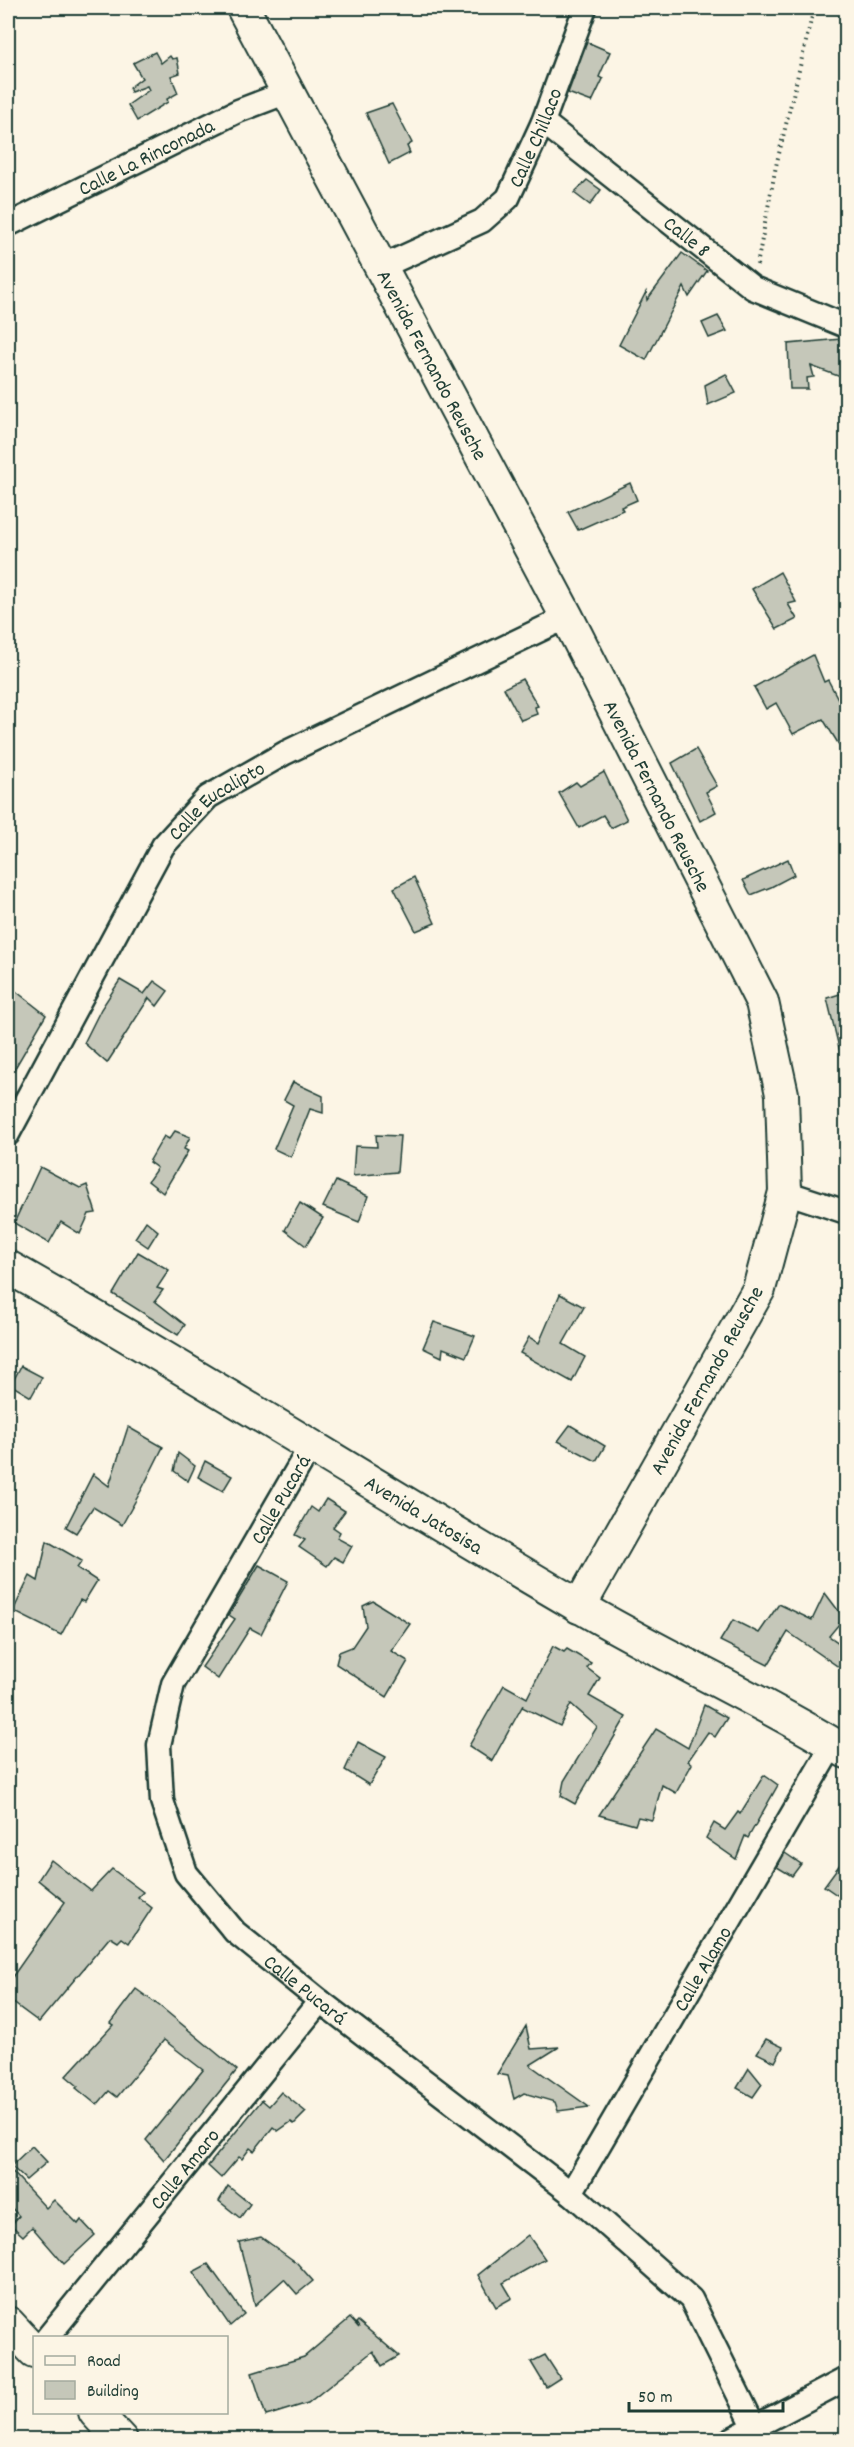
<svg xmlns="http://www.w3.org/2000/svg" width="854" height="2447" viewBox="0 0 854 2447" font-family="Dekko,sans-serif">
<rect width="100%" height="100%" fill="#fcf5e5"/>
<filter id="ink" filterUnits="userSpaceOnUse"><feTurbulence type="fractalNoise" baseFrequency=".0167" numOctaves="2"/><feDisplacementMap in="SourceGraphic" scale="12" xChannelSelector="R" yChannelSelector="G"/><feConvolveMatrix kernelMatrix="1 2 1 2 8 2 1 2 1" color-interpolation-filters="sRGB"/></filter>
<g filter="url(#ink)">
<g fill="#c5c7b9" stroke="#1f3d34" stroke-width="1.5">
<path d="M587,42l23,10 -11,25 4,2 -11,23 -24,-9z"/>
<path d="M155,52l6,11 9,-7 2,3 5,-1 3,15 -9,3 7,17 -11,6 1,3 -31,19 -9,-16 21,-15 -2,-4 -16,6 -2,-4 13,-10 -9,-15z"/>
<path d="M392,104l20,39 -5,3 3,7 -21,11 -23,-51z"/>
<path d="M587,180l14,10 -11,15 -16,-12z"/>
<path d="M682,253l25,18 -18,26 -5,-10 -38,73 -27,-15 27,-53 1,8z"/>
<path d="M718,316l9,15 -18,7 -7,-15z"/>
<path d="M841,339h5v40l-35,-13 3,11 -7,1 1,11h-18l-2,-45z"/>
<path d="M726,374l10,19 -28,12 -3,-20z"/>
<path d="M630,483l7,17 -16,7 2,3 -45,20 -10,-18z"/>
<path d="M780,572l16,30 -8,2 9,15 -20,10 -25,-40z"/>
<path d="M813,655l11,27 4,-2 18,34v42l-23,-37 -30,15 -17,-31 -10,6 -12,-22z"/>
<path d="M522,679l16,27 -3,1 2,7 -16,6 -17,-32z"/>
<path d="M696,749l21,37 -11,6 10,20 -16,9 -28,-58z"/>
<path d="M604,772l23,48 -16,8 -8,-13 -24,13 -20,-35 17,-11 4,4z"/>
<path d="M788,859l6,16 -23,12 -20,8 -8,-15z"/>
<path d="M414,877l21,46 -19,8 -22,-43z"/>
<path d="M120,980l24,14 10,-13 14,10 -11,15 -8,-8 -42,65 -23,-20 17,-34z"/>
<path d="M8,985l38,30 -38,65z"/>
<path d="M846,992v59l-6,1 -13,-54z"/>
<path d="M293,1082l30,14v17l-13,-4 -19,48 -17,-8 19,-44 -9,-5z"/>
<path d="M175,1131l15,6 -6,12 4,2 -25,42 -15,-12 9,-13 -8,-6 15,-26 5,3z"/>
<path d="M376,1135l24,1 -3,36 -44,4 2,-30 22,1z"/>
<path d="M40,1167l40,21 7,-3 9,28 -7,1 -9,20 -19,-12 -12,21 -35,-20z"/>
<path d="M336,1181l32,15 -9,26 -36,-15z"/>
<path d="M300,1203l23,15 -17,28 -21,-16z"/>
<path d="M146,1221l12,10 -10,16 -13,-9z"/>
<path d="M138,1252l31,18 -12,18 6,2 -8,11 30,24 -7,10 -65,-41z"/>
<path d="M560,1294l24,13 -21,37 22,13 -13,25 -52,-29 9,-16 10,6z"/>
<path d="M434,1322l41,14 -9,21 -23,-9 -1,9 -19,-9z"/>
<path d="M21,1366l21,11 -11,20 -20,-12z"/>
<path d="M570,1425l35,21 -9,15 -38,-20z"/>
<path d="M128,1427l35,20 -21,42 -20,36 -29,-18 -17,26 -10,-6 27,-53 16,12z"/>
<path d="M178,1453l17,13 -7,15 -14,-10z"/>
<path d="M205,1461l27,15 -9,15 -25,-14z"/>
<path d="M326,1499l19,12 -12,16 7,5 -3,6 15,8 -9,16 -9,-5 -7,9 -28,-19 6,-7 -10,-5 16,-28 7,5z"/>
<path d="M47,1541l35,20 -5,7 20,13 -13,21 -4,-2 -19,35 -48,-24 17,-35 8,5z"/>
<path d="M259,1565l29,16 -27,53 -11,-6 -32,51 -16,-12 33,-48 -6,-4z"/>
<path d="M825,1593l19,25 -15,18 17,12v24l-58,-40 -20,33 -48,-24 13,-21 26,13 20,-29 33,16z"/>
<path d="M373,1601l37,23 -19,27 17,10 -21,36 -51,-33 3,-12 13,-5 14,-21 -3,-20z"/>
<path d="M553,1646l11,6 3,-3 24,14 -4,5 13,10 -11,18 37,21 -51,87 -14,-8 3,-15 33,-54 -26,-23 -11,22 -38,-19 1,-2 -31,56 -23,-15 35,-61 23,13z"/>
<path d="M704,1705l23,13 -12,19 -7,-5 -20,29 4,3 -16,29 -14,-8 -10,35 -14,-3 -3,8 -36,-10 57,-86 32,19z"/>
<path d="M358,1742l28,15 -17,28 -24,-15z"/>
<path d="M764,1775l14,10 -30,53 -3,-2 -9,23 -30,-21 8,-15 11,7 13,-18 2,2z"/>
<path d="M785,1853l16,11 -9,12 -15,-9z"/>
<path d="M846,1856v35l-9,4 -13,-9z"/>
<path d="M51,1860l40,31 21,-22 31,23 -5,5 14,11 -23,35 -7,-5 -4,4 -8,-5 -71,85 -31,-23v-16l57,-81 -27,-22z"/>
<path d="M136,1989l25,18 76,63 -73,90 -18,-20 57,-70 -39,-30 -47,57 -8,-6 -12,14 -21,-17 2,-2 -12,-10 47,-51 -3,-2z"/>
<path d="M526,2026l5,23 28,-2 -29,18 59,42 -31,4 -3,-9 -31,-9 -10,6 -6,-23 -11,-2z"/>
<path d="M766,2039l17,8 -8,15 -18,-9z"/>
<path d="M749,2068l13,16 -9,13 -16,-9z"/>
<path d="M281,2092l25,20 -12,12 -3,-2 -13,9 -5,-4 -19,24 -4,-3 -8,11 -3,-2 -18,21 -13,-12 54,-66 7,6z"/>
<path d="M32,2146l15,16 -21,18 -15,-14z"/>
<path d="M8,2167l38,41 8,-8 24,24 3,-4 14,15 -31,29 -32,-37 -9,9 -12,-11 8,-9 -11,-12z"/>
<path d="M228,2186l22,18 -10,14 -21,-17z"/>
<path d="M528,2235l17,24 -42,24 9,15 -16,9 -18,-32z"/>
<path d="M261,2237l36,26 16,18 -16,13 -13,-15 -29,26 -16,-63z"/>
<path d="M208,2264l36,50 -14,12 -37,-54z"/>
<path d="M350,2318l9,10 -3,-5 2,-2 41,35 -17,10 -9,-15 -65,52 -42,13 -14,-43 52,-16z"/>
<path d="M545,2355l15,23 -14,9 -15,-25z"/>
</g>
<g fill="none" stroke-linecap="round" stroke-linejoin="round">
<g stroke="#1f3d34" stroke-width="27">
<g id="street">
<path id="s1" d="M543,122l210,166 93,38"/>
<path id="s2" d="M8,225l230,-114 50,-19"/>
<path id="s3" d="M381,267l101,-46 26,-23 35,-76 42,-114"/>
<path id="s4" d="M8,1134l155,-288 45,-49 77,-44 282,-136"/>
<path d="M785,1192l61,20"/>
<path id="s5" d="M310,1447l-137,237 -14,61 3,56 24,72 49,59 85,69 251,192 120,106 63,127"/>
<path id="s6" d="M571,2193l262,-449"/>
<path id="s7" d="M47,2338l273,-337"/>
<path d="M730,2440l116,-61"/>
</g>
</g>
<g stroke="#1f3d34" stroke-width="36">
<g id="secondary">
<path id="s8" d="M243,8l324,609 195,385 20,92 3,98 -26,97 -180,318"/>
<path id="s9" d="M8,1267c192,108 378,227 569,338 88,52 183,94 269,147"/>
<path d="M8,2323l26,28"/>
<path d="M95,2412l26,28"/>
</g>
</g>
<path stroke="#1f3d34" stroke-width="4" stroke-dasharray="1.5 4.5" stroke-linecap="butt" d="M757,265l19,-99 38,-158"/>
<use href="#street" stroke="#fcf5e5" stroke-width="22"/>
<use href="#secondary" stroke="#fcf5e5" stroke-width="32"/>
</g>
</g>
<g text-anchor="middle" stroke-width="4.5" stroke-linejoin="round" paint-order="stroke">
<g font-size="21" fill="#1f3d34" stroke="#fcf5e5">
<text dy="7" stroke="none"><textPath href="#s3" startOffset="212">Calle Chillaco</textPath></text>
<text dy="7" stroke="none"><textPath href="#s2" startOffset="154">Calle La Rinconada</textPath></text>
<text dy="7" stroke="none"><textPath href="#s1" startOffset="184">Calle 8</textPath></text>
<text dy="7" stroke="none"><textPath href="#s8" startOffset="404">Avenida Fernando Reusche</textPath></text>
<text dy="7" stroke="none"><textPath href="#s8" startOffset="890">Avenida Fernando Reusche</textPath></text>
<text dy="7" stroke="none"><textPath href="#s4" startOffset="398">Calle Eucalipto</textPath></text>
<text transform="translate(706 1380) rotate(-61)" y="7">Avenida Fernando Reusche</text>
<text transform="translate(280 1499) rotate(-60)" y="7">Calle Pucará</text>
<text dy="7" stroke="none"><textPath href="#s9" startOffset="484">Avenida Jatosisa</textPath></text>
<text dy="7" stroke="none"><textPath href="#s6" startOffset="260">Calle Alamo</textPath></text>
<text dy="7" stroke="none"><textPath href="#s5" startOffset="636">Calle Pucará</textPath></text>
<text dy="7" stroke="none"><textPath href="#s7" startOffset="218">Calle Amaro</textPath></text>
</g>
</g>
<rect width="854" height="2447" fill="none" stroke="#fcf5e5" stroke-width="30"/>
<rect x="15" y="15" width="824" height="2417" fill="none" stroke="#1f3d34" stroke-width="2" filter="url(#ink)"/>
<rect x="33" y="2336" width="195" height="78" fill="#fcf5e5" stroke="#a4ab9e" stroke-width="1.5"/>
<rect x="45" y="2356" width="30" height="9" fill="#fcf5e5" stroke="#a4ab9e" stroke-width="1.5"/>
<text x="87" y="2366" font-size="18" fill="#1f3d34">Road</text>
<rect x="45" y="2381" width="30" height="18" fill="#c5c7b9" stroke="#a4ab9e" stroke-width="1.5"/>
<text x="87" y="2396" font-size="18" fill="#1f3d34">Building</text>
<path d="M629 2402v9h154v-9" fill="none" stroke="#1f3d34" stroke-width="3"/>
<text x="638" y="2402" font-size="18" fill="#1f3d34" stroke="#fcf5e5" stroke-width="4.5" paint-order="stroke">50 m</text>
</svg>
